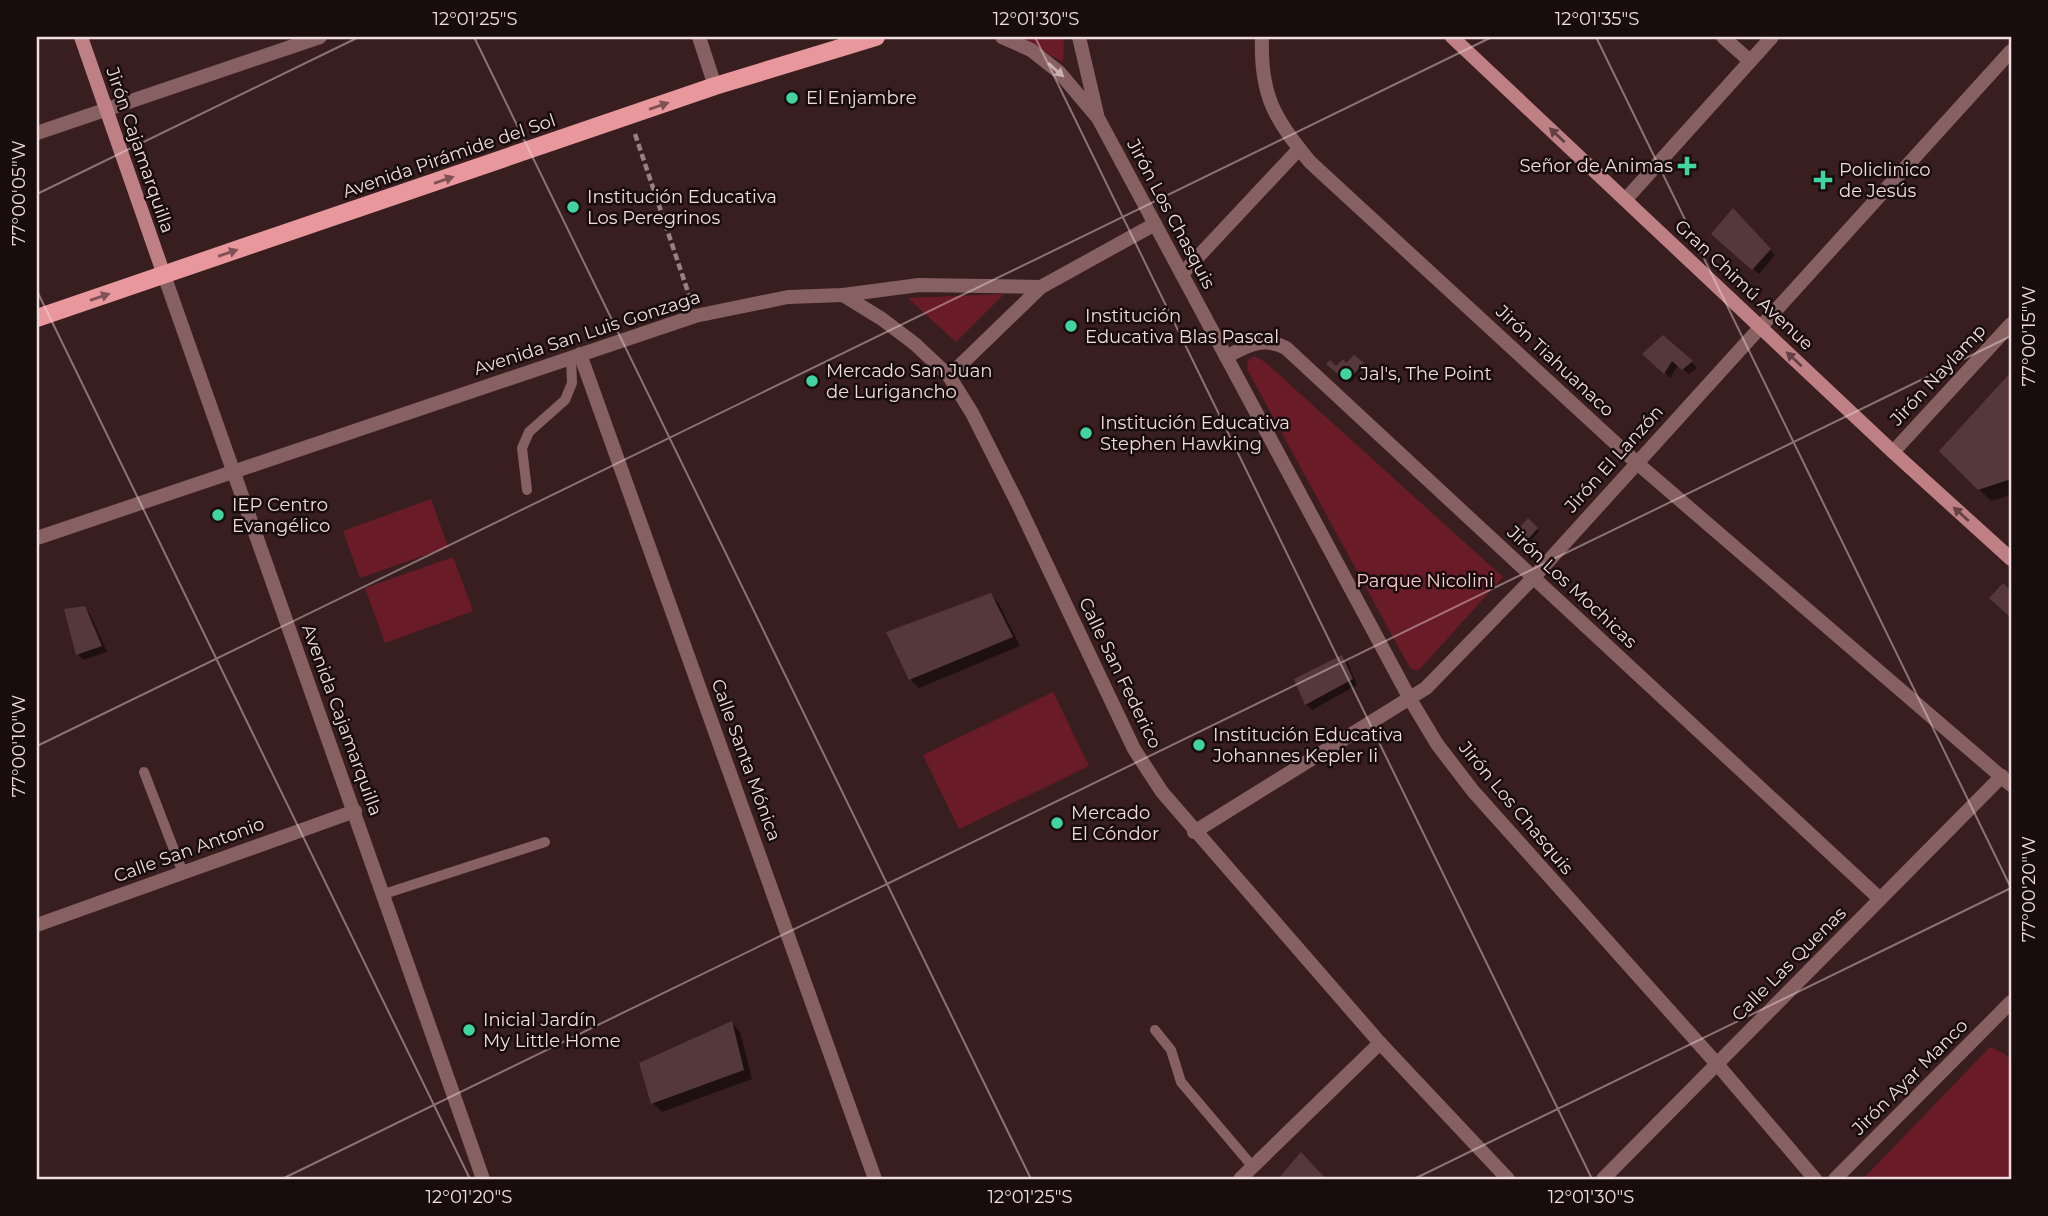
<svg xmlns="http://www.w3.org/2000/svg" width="2048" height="1216" viewBox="0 0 2048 1216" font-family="Montserrat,sans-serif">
<rect width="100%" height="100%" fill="#391e20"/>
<g fill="#6a1b28">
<path d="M1017,37h47l-1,25z"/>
<path d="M1004,294l-48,48 -48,-44z"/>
<path d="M1254,356l11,6 238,215 -85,94 -8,-3 -162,-297 -1,-10z"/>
<path d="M431,499l17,48 -88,31 -17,-47z"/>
<path d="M453,557l20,54 -88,32 -20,-55z"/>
<path d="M1053,692l36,74 -130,63 -36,-74z"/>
<path d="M1990,1047l15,7 6,6v119h-148z"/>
</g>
<g fill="#0007">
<path d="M1733,211l42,44 -16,19 -40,-34z"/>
<path d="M1663,338l29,24 5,6 -8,6 -11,-9 -8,13 -25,-24z"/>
<path d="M1354,357l10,10 -14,16 -21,-20 7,6 10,-4z"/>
<path d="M2011,375v120l-20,6 -50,-50z"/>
<path d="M1528,521l11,10 -14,17 -11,-11z"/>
<path d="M991,595l8,9 21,42 -101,42 -9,-9z"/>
<path d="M85,608l5,6 17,38 -24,8 -5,-6 -12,-44z"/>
<path d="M1342,657l6,6 9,22 -45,25 -6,-6 -10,-24z"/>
<path d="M732,1023l8,9 12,47 -90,33 -9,-9z"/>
</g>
<g fill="#55383a">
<path d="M1733,208l38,41 -19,21 -41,-36z"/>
<path d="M1663,335l30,26 -11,9 -10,-9 -8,13 -22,-20z"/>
<path d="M1354,355l10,8 -17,19 -21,-18 4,-4 6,6 7,-7 3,4z"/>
<path d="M2011,372v107l-33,11 -39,-39z"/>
<path d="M1528,518l10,10 -17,19 -10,-10z"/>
<path d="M2003,583l8,8v27l-22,-20z"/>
<path d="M991,593l22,44 -104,43 -23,-48z"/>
<path d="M85,606l17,40 -26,9 -12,-46z"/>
<path d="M1342,655l11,24 -48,26 -11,-26z"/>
<path d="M732,1021l12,49 -93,34 -12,-41z"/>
<path d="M1301,1152l25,27h-48z"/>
</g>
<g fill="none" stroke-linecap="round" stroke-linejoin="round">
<path stroke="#978182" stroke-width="4.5" stroke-dasharray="7 3.5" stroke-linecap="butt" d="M635,134l56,167"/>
<g stroke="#876062" stroke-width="10">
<path d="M527,490l-5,-42 7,-16 36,-32 7,-17 -1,-26"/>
<path d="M144,772l39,101"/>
<path d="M384,894l161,-52"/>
<path d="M1155,1030l16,20 10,32 72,85"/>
</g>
<g stroke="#876062" stroke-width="14">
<path d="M699,37l16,49"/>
<path d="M1002,37l29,13 28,22 39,46 312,581 27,45 36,47 244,273 98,115"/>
<path d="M1079,37l18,77"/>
<path d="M1262,37c-2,58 12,81 48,125l327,301 374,322"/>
<path d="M1723,37l27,24"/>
<path d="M37,133l283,-96"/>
<path d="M1626,199l146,-162"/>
<path d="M1182,274l117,-125"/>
<path d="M164,275c106,301 214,602 319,904"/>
<path d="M843,295l39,24 33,25 34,32 23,37 46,91 116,245 28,43 218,251 128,136"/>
<path d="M580,354l295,825"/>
<path d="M1226,357c20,-11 37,-21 60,-9l594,551"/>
<path d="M949,376l92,-89"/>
<path d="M1893,452l118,-128"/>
<path d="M37,538l658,-222 93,-19 55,-2 76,-10 122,2 114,-63"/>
<path d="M1194,832l232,-144 107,-110 478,-527"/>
<path d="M37,925l318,-114"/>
<path d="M1240,1179l140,-136"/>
<path d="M1603,1179l399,-403"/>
<path d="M1835,1179l176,-177"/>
</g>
<g stroke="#be8084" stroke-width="14">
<path d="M81,37l83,238"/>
<path d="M1452,37l441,415 118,107"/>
</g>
<path stroke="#e8989d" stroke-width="18" d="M37,318l678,-232 161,-49"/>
</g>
<defs><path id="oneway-solid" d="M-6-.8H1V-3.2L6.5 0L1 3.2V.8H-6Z" transform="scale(1.75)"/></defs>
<use fill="#cbb1b2" href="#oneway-solid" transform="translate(1056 70) rotate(42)"/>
<g fill="#805255">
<use href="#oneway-solid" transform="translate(659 106) rotate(-19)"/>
<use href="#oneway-solid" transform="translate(444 180) rotate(-19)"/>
<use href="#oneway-solid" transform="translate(228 253) rotate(-19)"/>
<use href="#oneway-solid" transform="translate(100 297) rotate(-19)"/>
</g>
<g fill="#634043">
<use href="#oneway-solid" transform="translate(1557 135) rotate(-137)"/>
<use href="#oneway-solid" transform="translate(1794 359) rotate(-137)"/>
<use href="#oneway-solid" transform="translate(1961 514) rotate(-138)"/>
</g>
<path fill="none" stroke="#efdcdd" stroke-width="2" stroke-opacity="0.45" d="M474,37l557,1142M1035,37l557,1142M1596,37l415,851M37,194l322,-157M37,291l433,888M37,746l1455,-709M282,1179l1729,-843M1414,1179l597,-291"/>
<g fill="#41d4a1" stroke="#180c0d" stroke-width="2.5">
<circle cx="792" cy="98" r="7"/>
<path d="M1683.5 155.5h7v7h7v7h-7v7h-7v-7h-7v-7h7z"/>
<path d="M1819.5 169.5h7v7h7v7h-7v7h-7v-7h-7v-7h7z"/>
<circle cx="573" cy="207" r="7"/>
<circle cx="1071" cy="326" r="7"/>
<circle cx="1346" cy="374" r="7"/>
<circle cx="812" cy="381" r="7"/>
<circle cx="1086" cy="433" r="7"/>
<circle cx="218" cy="515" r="7"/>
<circle cx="1199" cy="745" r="7"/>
<circle cx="1057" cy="823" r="7"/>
<circle cx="469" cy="1030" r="7"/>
</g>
<g text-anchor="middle" stroke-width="5" stroke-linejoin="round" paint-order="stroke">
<g font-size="18" fill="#efdcdd" stroke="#180c0d" text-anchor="start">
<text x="806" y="104">El Enjambre</text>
<text x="1673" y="172" text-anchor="end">Señor de Animas</text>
<text x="1839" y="176">Policlinico<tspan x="1839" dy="21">de Jesús</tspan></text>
<text x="587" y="203">Institución Educativa<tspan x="587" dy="21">Los Peregrinos</tspan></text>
<text x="1085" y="322">Institución<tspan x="1085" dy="21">Educativa Blas Pascal</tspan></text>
<text x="826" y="377">Mercado San Juan<tspan x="826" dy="21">de Lurigancho</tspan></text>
<text x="1360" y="380">Jal's, The Point</text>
<text x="1100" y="429">Institución Educativa<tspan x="1100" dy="21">Stephen Hawking</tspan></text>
<text x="232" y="511">IEP Centro<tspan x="232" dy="21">Evangélico</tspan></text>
<text x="1213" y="741">Institución Educativa<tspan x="1213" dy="21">Johannes Kepler Ii</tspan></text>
<text x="1071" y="819">Mercado<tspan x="1071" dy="21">El Cóndor</tspan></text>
<text x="483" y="1026">Inicial Jardín<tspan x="483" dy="21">My Little Home</tspan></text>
</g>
<g font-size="18" fill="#efdcdd" stroke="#180c0d">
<text transform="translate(140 150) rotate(71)" y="6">Jirón Cajamarquilla</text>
<text transform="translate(449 156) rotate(-19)" y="6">Avenida Pirámide del Sol</text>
<text transform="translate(1171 214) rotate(62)" y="6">Jirón Los Chasquis</text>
<text transform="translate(1744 285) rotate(43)" y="6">Gran Chimú Avenue</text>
<text transform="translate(587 333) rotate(-18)" y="6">Avenida San Luis Gonzaga</text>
<text transform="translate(1555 361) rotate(43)" y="6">Jirón Tiahuanaco</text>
<text transform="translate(1938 375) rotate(-47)" y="6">Jirón Naylamp</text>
<text transform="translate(1614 459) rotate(-48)" y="6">Jirón El Lanzón</text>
<text transform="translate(1572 587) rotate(43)" y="6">Jirón Los Mochicas</text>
<text transform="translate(1120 673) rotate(64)" y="6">Calle San Federico</text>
<text transform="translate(342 720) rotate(70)" y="6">Avenida Cajamarquilla</text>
<text transform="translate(746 760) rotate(70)" y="6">Calle Santa Mónica</text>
<text transform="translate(1516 808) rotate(50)" y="6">Jirón Los Chasquis</text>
<text transform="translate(189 850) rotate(-20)" y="6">Calle San Antonio</text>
<text transform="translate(1789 964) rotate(-45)" y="6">Calle Las Quenas</text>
<text transform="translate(1910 1077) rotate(-45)" y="6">Jirón Ayar Manco</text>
</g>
<g font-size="18" fill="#fccacc" stroke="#180c0d">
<text x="1425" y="587">Parque Nicolini</text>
</g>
</g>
<rect width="2048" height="1216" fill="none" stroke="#180c0d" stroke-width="77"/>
<rect x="38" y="38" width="1972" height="1140" fill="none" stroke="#efdcdd" stroke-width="2.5"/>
<g font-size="18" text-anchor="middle" fill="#efdcdd">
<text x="475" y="25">12°01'25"S</text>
<text x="1036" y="25">12°01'30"S</text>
<text x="1597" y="25">12°01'35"S</text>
<text transform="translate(19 193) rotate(-90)" y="6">77°00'05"W</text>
<text transform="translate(2029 336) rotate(-90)" y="6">77°00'15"W</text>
<text transform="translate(19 746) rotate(-90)" y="6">77°00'10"W</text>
<text transform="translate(2029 889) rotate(-90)" y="6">77°00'20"W</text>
<text x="469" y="1203">12°01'20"S</text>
<text x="1030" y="1203">12°01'25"S</text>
<text x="1591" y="1203">12°01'30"S</text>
</g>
</svg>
